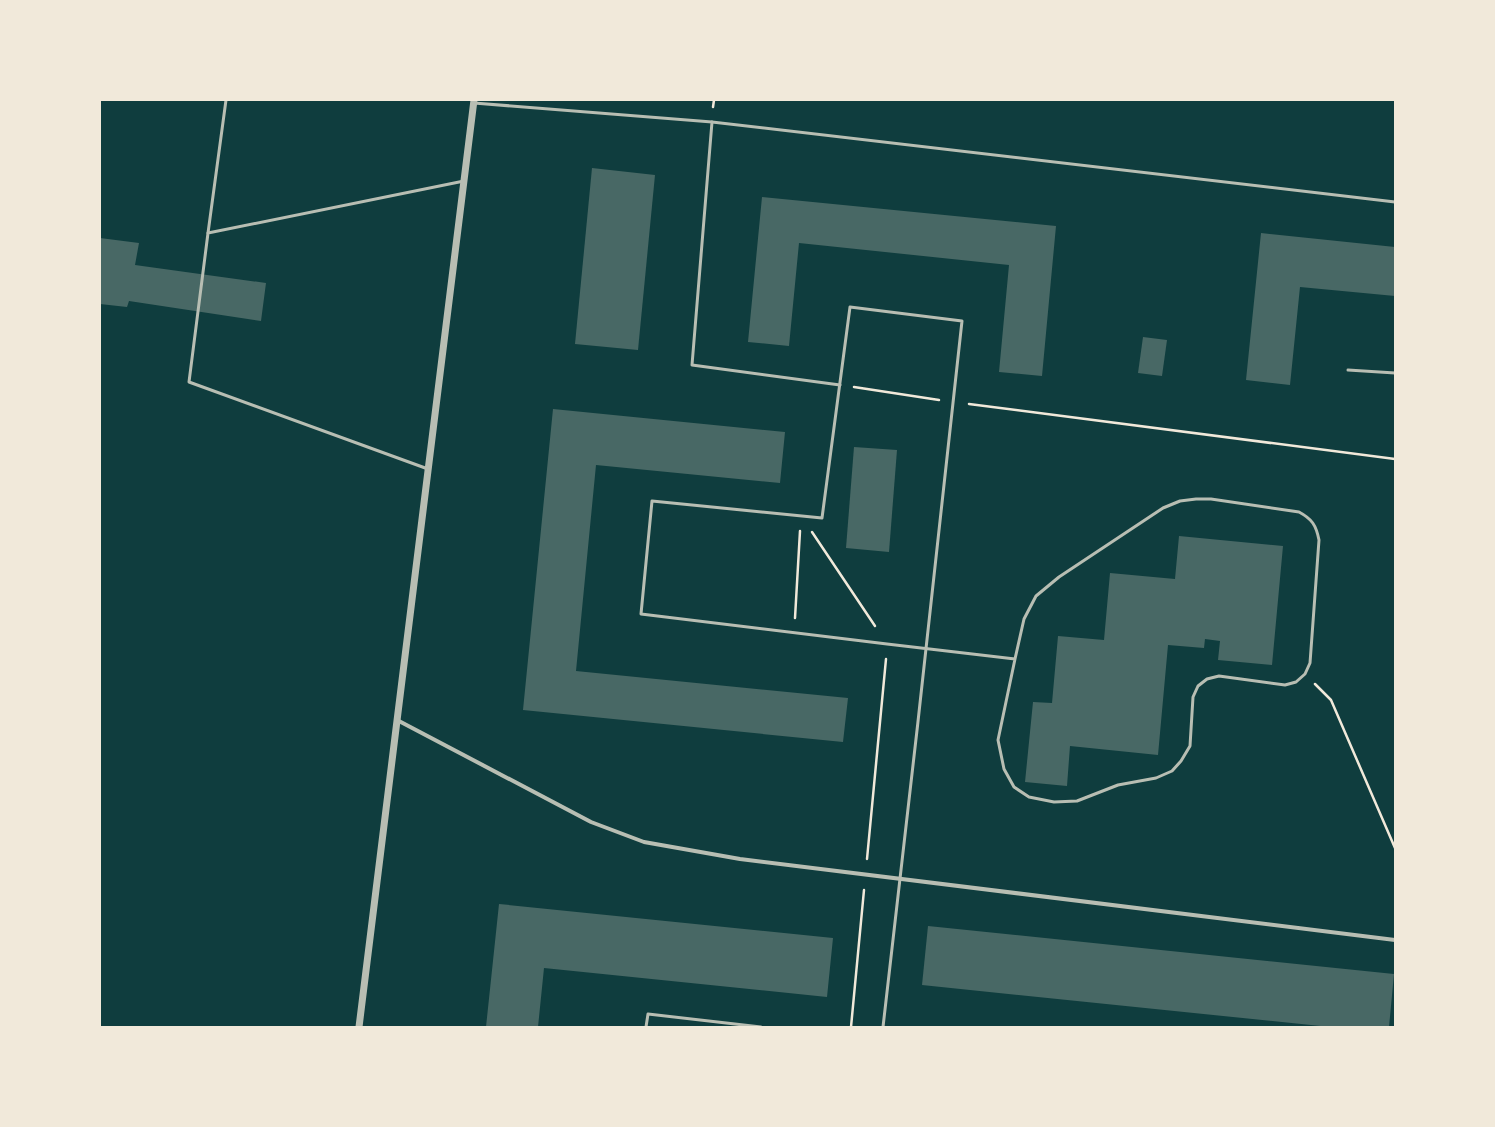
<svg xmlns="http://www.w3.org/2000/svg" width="1495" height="1127" viewBox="0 0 1495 1127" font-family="Lato,sans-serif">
<rect width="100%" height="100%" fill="#0f3d3e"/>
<g fill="#486865">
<path d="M592,168l63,7 -17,175 -63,-6z"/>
<path d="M762,197l294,29 -14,150 -43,-4 10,-107 -210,-22 -10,103 -41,-4z"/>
<path d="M1261,233l134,14v49l-95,-9 -10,98 -44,-5z"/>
<path d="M100,238l39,5 -4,22 131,18 -5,38 -132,-20 -2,6 -27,-3z"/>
<path d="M1143,337l24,3 -5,36 -24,-3z"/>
<path d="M553,409l232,23 -5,51 -184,-18 -20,206 272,27 -5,44 -320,-32z"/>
<path d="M854,447l43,3 -8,102 -43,-4z"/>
<path d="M1179,536l104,10 -11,119 -54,-5 2,-19 -15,-2 -1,9 -36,-3 -10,110 -88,-9 -3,40 -42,-4 8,-80 19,1 6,-67 46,4 6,-67 65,6z"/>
<path d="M499,904l334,34 -6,59 -283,-29 -6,59h-52z"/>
<path d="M928,926l466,48 -5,53h-59l-408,-42z"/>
</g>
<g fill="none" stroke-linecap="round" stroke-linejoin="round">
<g stroke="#f1e9da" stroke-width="2.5">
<path d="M713,107l1,-7"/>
<path d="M854,387l85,13"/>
<path d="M969,404l426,55"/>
<path d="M812,532l63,94"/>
<path d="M795,618l5,-87"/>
<path d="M1315,684l16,16 64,148"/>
<path d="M867,859l19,-200"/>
<path d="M851,1027l13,-137"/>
</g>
<g stroke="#b8beb3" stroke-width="3">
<path d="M474,103l238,19 -20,243 148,20"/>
<path d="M712,122l683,80"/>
<path d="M208,233l18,-133"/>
<path d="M1348,370l47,3"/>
<path d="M428,469l-239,-87 19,-149 256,-52"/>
<path d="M646,1027l2,-13 113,13"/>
<path d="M883,1027c28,-235 53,-471 79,-706l-112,-14 -28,211 -170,-17 -11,113 246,30 128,15 9,-40 12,-23 23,-19 104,-69 17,-7 16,-2h15l88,13c13,7 17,13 20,28l-9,123 -5,11 -9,8 -11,3 -66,-9 -12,3 -9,7 -5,11 -3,49 -9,15 -9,10 -16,7 -38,7 -41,16 -23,1 -25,-5 -15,-10 -10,-18 -6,-29 17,-81"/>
</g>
<path stroke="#b8beb3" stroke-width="4" d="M397,720l194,102 53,20 96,17 655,81"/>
<path stroke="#b8beb3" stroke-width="7" d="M359,1027l115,-927"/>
</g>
<rect width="1495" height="1127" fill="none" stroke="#f1e9da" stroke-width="202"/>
</svg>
